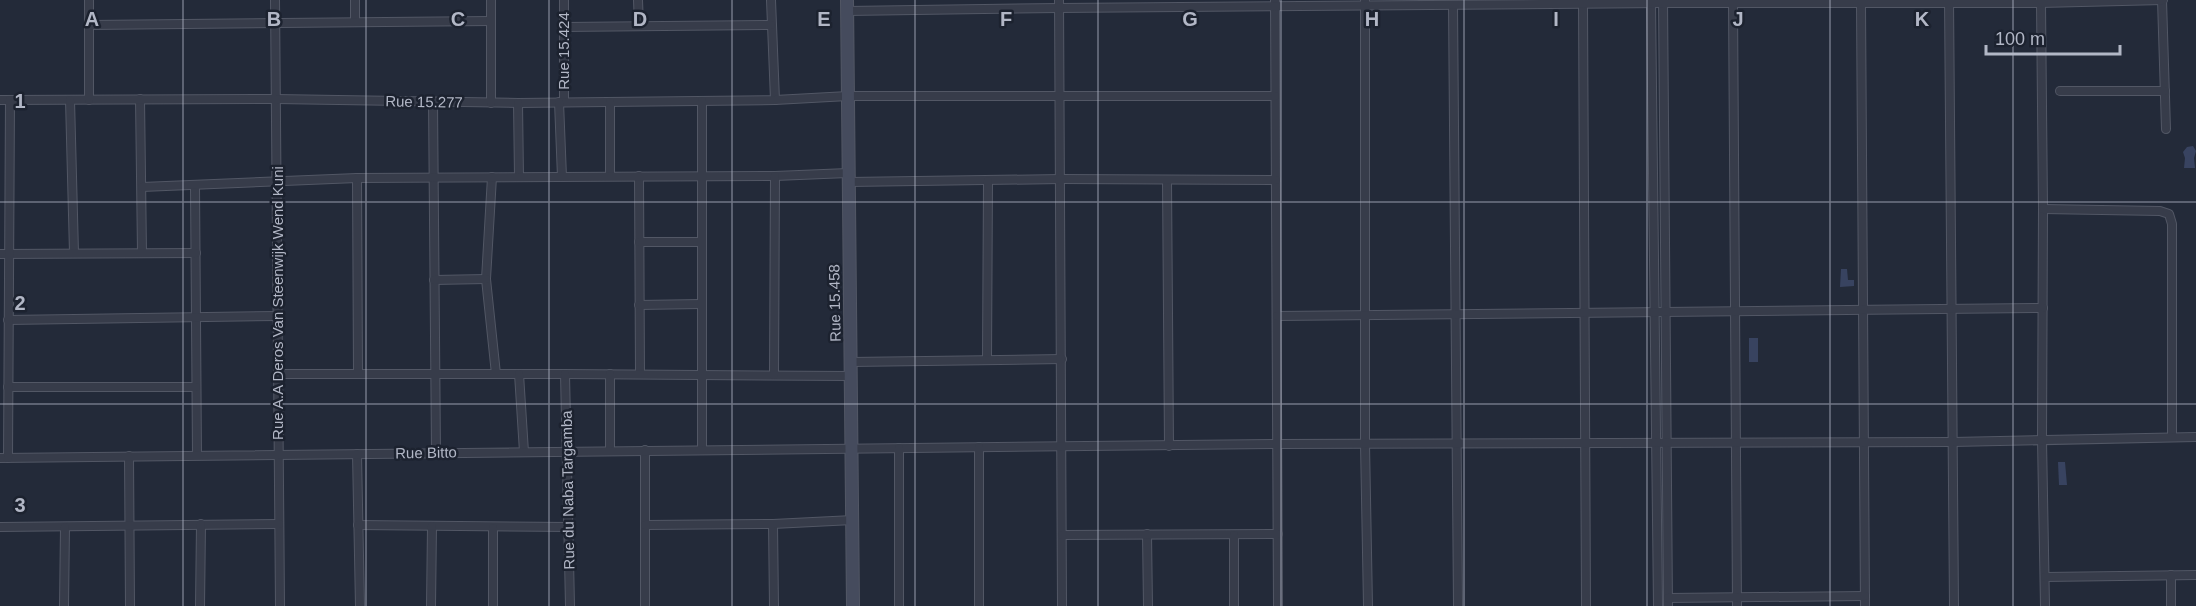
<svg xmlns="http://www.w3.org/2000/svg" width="2196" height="606" viewBox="0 0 2196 606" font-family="Helvetica,sans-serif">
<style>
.water{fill:#384360}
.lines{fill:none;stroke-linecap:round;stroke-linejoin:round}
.street-casing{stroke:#525765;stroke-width:10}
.secondary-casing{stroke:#525765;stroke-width:14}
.street{stroke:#373c4a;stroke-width:8}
.secondary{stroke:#454b5d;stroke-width:12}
.grid{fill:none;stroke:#b2b7c6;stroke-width:1.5;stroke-opacity:0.55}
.labels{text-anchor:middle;stroke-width:5;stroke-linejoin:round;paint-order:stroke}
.street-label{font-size:15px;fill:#b2b7c6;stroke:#1c222f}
.grid-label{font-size:20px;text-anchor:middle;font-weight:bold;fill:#b2b7c6;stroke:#1c222f;stroke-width:5;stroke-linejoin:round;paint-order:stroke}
</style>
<rect width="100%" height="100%" fill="#232a39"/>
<g class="water">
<path d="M2193,146l3,5 -2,7 1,10h-11l1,-10 -2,-6 4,-5z"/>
<path d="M1841,269h6l1,11h6v6l-14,1z"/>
<rect x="1749" y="338" width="9" height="24"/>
<path d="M2058,462h7l2,23h-8z"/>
</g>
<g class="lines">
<defs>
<g id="street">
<path d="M275,0l5,606"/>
<path d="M355,0v22"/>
<path d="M564,0v102"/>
<path d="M638,0l1,26"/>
<path d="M771,0l4,100"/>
<path d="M1059,0l3,606"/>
<path d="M1275,0l3,606"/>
<path d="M1365,0v444l3,162"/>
<path d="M1651,0l7,606"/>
<path d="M1663,0l5,606"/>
<path d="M1949,0l5,606"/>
<path d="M2162,0l4,129"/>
<path d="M1733,3l4,603"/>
<path d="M2041,3l2,206 -1,231 3,166"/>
<path d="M1583,4l3,602"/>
<path d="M1861,4l4,602"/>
<path d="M1453,5l5,601"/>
<path d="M847,11l212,-3 604,-5h378l122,-3"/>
<path d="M90,25l401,-4"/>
<path d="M564,27l207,-2"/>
<path d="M2060,91h105"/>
<path d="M140,99l2,154"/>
<path d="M0,100l276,-1 242,4 257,-3 73,-4h427"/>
<path d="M70,100l4,153"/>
<path d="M89,100v-100"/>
<path d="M433,102l3,351"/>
<path d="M559,102l3,75"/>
<path d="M610,102v74"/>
<path d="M491,103v-103"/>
<path d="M518,103l1,74"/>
<path d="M639,176l1,198"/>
<path d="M492,177l-6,102 10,95"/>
<path d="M357,178l1,196"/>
<path d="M1167,180l2,266"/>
<path d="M849,182l212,-3 215,1"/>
<path d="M195,186l2,269"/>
<path d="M142,187l215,-9 418,-2 73,-3"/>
<path d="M2043,209l117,2 9,3 3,10v213"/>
<path d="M639,242h62"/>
<path d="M0,254l196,-1"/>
<path d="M434,280l52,-1"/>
<path d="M639,305l62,-1"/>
<path d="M1277,316l766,-8"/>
<path d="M8,320l270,-4"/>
<path d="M987,359l1,-178"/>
<path d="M851,362l211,-3"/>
<path d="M278,374h287l285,2"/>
<path d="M519,374l5,78"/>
<path d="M565,374l5,232"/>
<path d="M774,375l1,-199"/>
<path d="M8,387h188"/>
<path d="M645,450v156"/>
<path d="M702,450v-349"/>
<path d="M610,451v-77"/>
<path d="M357,454l3,152"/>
<path d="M129,456l1,150"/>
<path d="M0,458l1278,-14 675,-2 243,-5"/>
<path d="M8,458l2,-358"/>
<path d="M773,524l1,82"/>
<path d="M358,525l211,2"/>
<path d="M645,525l128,-1 80,-4"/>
<path d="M0,527l279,-3"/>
<path d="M1147,534l1,72"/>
<path d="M1062,535l216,-1"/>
<path d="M2171,575v31"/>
<path d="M2045,577l151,-2"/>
<path d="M1668,598l197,-2"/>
<path d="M64,606l1,-79"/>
<path d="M200,606l1,-82"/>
<path d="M431,606l1,-80"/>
<path d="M493,606v-78"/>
<path d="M899,606v-158"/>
<path d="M979,606v-159"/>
<path d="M1234,606v-71"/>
</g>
<path id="secondary" d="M847,0l6,606"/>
</defs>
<use href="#street" class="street-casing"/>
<use href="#secondary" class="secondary-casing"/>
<use href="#street" class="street"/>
<use href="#secondary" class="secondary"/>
</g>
<path class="grid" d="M183,0v606M366,0v606M549,0v606M732,0v606M915,0v606M1098,0v606M1281,0v606M1464,0v606M1647,0v606M1830,0v606M2013,0v606M0,202h2196M0,404h2196"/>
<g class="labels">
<g class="street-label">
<text transform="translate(564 51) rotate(-90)" y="5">Rue 15.424</text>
<text transform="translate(424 102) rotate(1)" y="5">Rue 15.277</text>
<text transform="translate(278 303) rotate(-90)" y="5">Rue A.A Deros Van Steenwijk Wend Kuni</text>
<text transform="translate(835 303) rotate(-91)" y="5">Rue 15.458</text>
<text transform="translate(426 453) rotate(-1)" y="5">Rue Bitto</text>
<text transform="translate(568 490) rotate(-91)" y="5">Rue du Naba Targamba</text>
</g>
</g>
<g class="grid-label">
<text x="92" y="26">A</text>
<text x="274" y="26">B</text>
<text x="458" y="26">C</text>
<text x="640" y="26">D</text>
<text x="824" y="26">E</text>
<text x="1006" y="26">F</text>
<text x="1190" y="26">G</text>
<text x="1372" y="26">H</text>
<text x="1556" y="26">I</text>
<text x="1738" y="26">J</text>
<text x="1922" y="26">K</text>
<text x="20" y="108">1</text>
<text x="20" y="310">2</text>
<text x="20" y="512">3</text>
</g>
<path d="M1986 45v9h134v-9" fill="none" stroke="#b2b7c6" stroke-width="3"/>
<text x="1995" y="45" font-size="18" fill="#b2b7c6" stroke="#1c222f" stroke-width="4.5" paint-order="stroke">100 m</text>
</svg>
